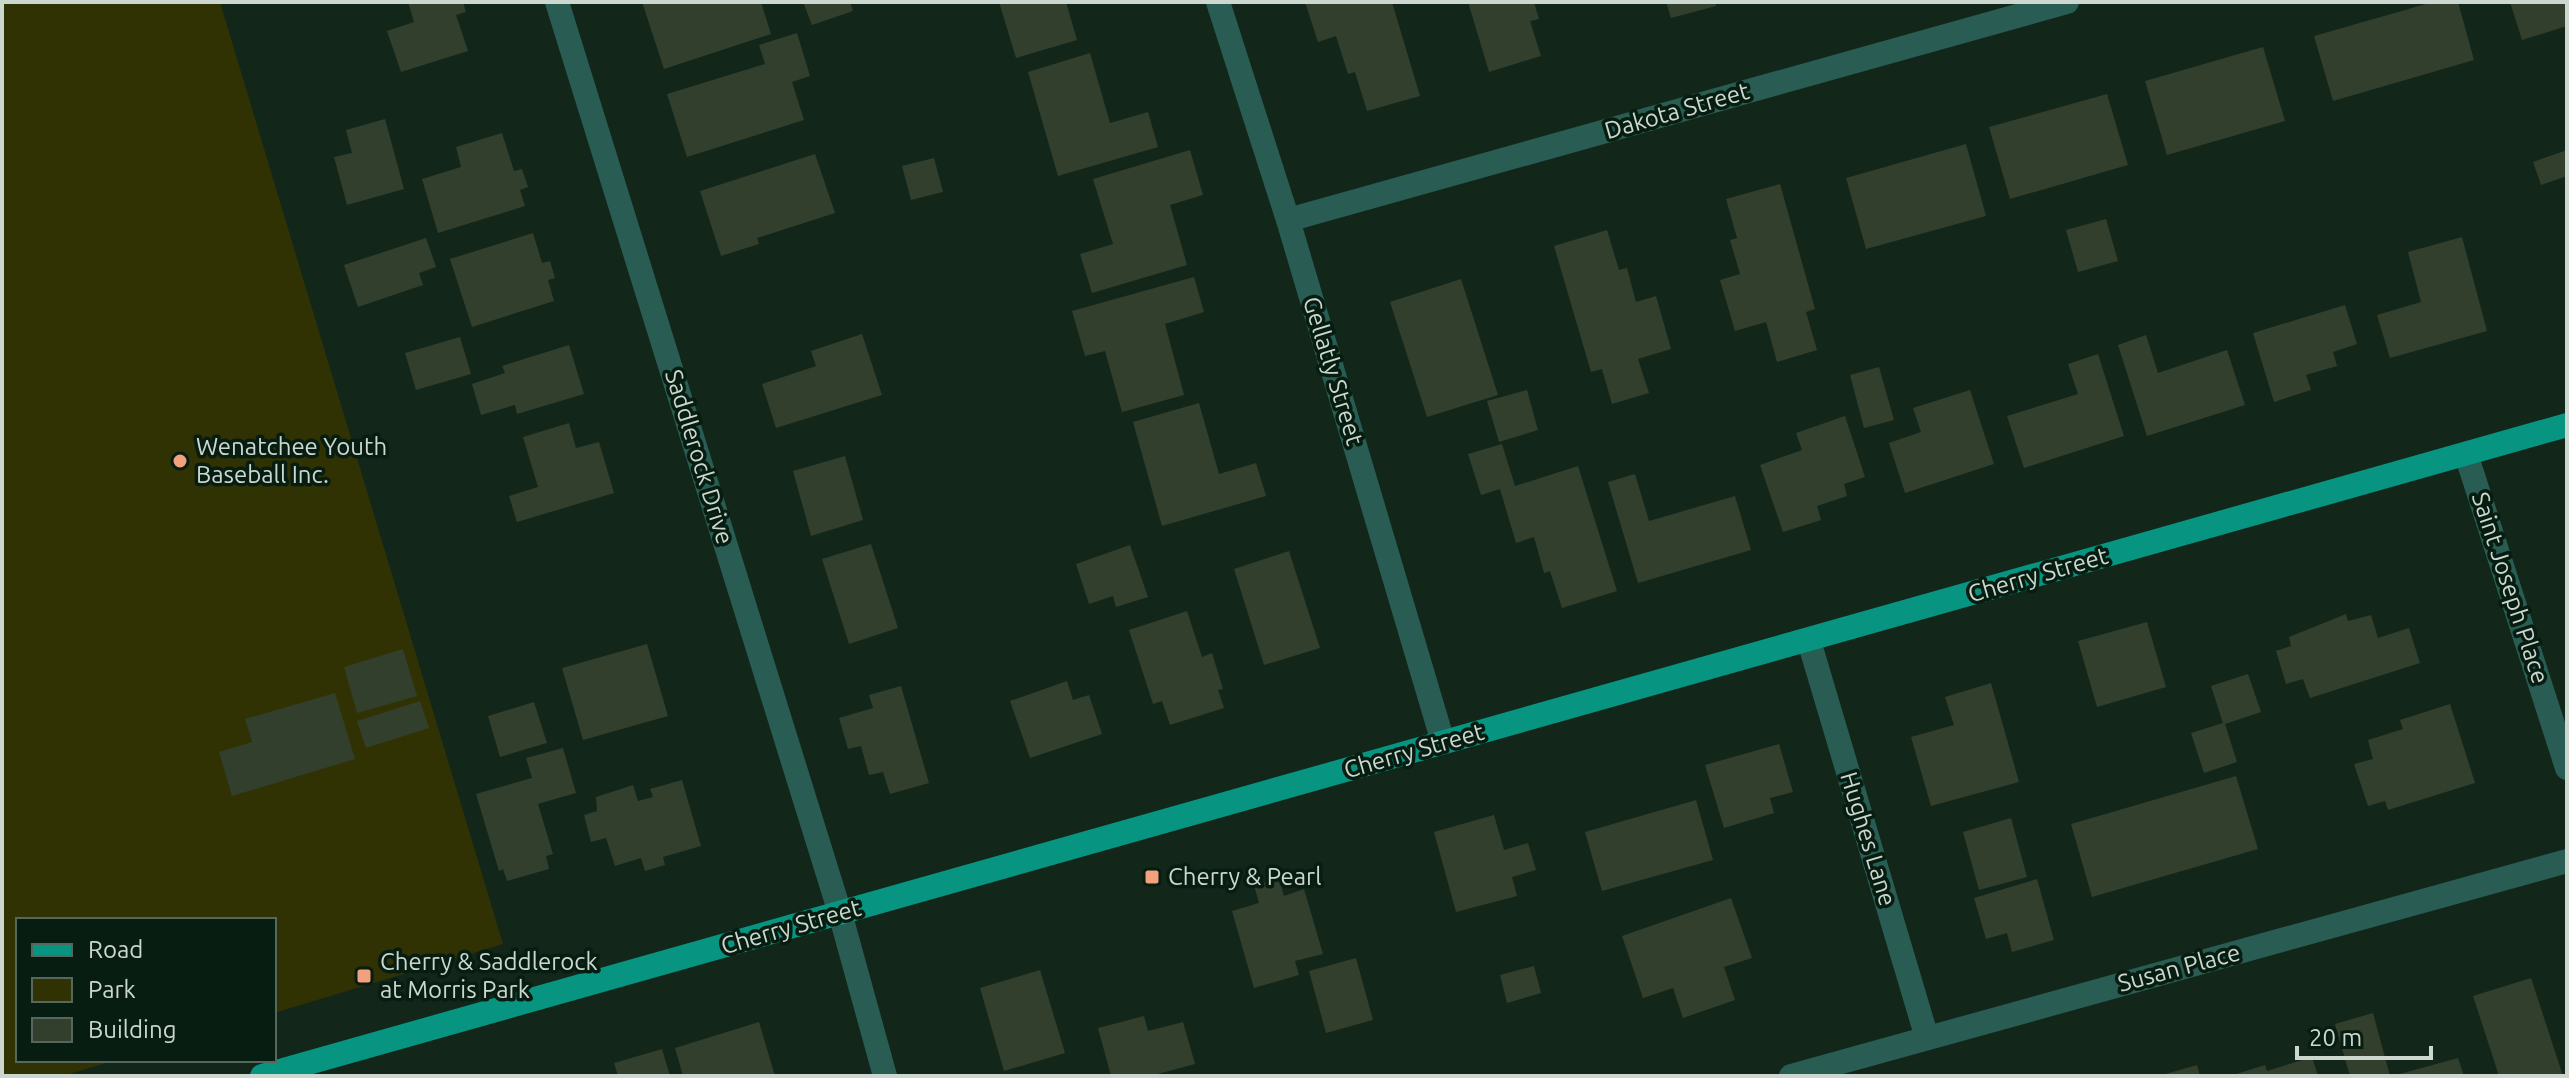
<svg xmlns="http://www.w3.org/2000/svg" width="2569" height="1078" viewBox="0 0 2569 1078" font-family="Ubuntu,sans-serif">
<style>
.green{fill:#303203}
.building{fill:#333f2d}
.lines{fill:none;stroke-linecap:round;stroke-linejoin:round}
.minor{stroke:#295c52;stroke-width:24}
.major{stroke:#079582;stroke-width:24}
.poi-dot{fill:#f1a17d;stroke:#081d11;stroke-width:3}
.labels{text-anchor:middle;stroke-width:7;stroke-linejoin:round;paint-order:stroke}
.street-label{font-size:24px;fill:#cbd7cf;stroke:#081d11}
.poi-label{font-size:24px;fill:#cbd7cf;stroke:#081d11;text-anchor:start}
</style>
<rect width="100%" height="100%" fill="#12261a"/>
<path class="green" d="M2,2h218l283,942 -229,69v-93h-256v140h98l-53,16h-61z"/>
<g class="building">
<path d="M408,2h55l3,10 -10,3 12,36 -67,21 -14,-41 27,-9z"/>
<path d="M642,2h119l10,32 -107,35z"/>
<path d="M803,2h47l3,9 -41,14z"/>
<path d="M999,2h67l11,38 -61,18z"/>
<path d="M1305,2h87l28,94 -53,15 -12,-39 -7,2 -12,-38 -18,6z"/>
<path d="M1468,2h66l5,17 -9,2 11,35 -52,16z"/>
<path d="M1666,2h49l1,4 -45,12z"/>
<path d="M2433,2h25l16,58 -141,41 -19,-65z"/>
<path d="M2510,2h57v24l-45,14z"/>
<path d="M797,33l13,43 -18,6 12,38 -117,37 -20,-63 98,-30 -6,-19z"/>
<path d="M2263,47l22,74 -118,34 -22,-74z"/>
<path d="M1090,53l20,70 38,-11 10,35 -100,29 -30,-104z"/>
<path d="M2107,94l21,71 -118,34 -21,-72z"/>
<path d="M385,119l19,70 -57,16 -13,-48 18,-4 -6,-23z"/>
<path d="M502,133l12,38 8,-2 6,18 -8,3 5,16 -87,27 -16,-54 39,-12 -5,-20z"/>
<path d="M1966,144l20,72 -120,33 -20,-71z"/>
<path d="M1190,150l13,45 -33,10 17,60 -95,28 -12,-39 33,-10 -20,-65z"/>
<path d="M2567,150v26l-26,9 -8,-23z"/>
<path d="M815,154l20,59 -78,25 2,6 -38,12 -21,-65z"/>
<path d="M934,158l9,34 -32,8 -9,-34z"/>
<path d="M1780,184l35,125 -9,3 11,38 -40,12 -11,-40 -31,9 -15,-51 20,-6 -10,-34 7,-2 -11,-39z"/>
<path d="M2106,219l12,42 -40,11 -12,-42z"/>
<path d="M1607,230l12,40 8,-2 9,34 20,-6 15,53 -33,10 11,34 -37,11 -10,-35 -11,3 -37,-126z"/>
<path d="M533,233l9,30 8,-2 5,17 -7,2 6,21 -82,26 -22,-68z"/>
<path d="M2462,237l25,94 -97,27 -13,-43 44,-13 -13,-50z"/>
<path d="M426,238l10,29 -17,6 4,12 -65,22 -14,-42z"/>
<path d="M1194,277l10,35 -39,12 19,71 -62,17 -17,-61 -20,5 -13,-45z"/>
<path d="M1461,279l37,116 -71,22 -37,-115z"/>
<path d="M2345,305l12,39 -24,8 4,14 -31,9 5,15 -37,12 -21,-69z"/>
<path d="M862,334l20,61 -106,33 -14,-44 54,-18 -5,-15z"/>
<path d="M2146,335l12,38 69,-23 18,55 -98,31 -29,-91z"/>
<path d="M460,337l11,37 -55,16 -11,-37z"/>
<path d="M569,345l15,49 -67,20 -2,-9 -34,10 -9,-31 33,-11 -3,-7z"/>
<path d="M2098,354l26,82 -100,32 -17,-52 71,-22 -10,-30z"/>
<path d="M1879,367l15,53 -30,8 -14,-53z"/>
<path d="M1527,390l11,40 -39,12 -12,-41z"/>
<path d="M1970,390l24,74 -89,29 -16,-50 32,-11 -8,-24z"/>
<path d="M1199,403l20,71 37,-11 10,33 -104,30 -29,-104z"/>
<path d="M1845,416l20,61 -21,7 3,12 -30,10 4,14 -38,12 -23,-67 42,-15 -6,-17z"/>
<path d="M569,423l7,25 23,-6 15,51 -97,29 -8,-26 29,-9 -15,-50z"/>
<path d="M1502,444l13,42 63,-20 39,125 -55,17 -12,-37 -6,2 -10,-36 -18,6 -16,-54 -19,6 -13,-41z"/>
<path d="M845,456l18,64 -52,16 -18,-65z"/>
<path d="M1635,474l14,47 86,-25 16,54 -113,33 -30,-101z"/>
<path d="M871,544l27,84 -49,16 -27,-85z"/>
<path d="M1130,545l18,52 -32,10 -3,-11 -24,8 -13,-40z"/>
<path d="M1289,551l31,97 -56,17 -30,-96z"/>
<path d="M1187,611l15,46 10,-4 11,36 -5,1 6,18 -54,17 -8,-24 -9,3 -24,-74z"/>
<path d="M2346,614l2,7 23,-6 7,23 31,-10 11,35 -110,35 -7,-19 -17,5 -10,-33 15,-5 -2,-9z"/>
<path d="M2147,622l19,65 -69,20 -19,-66z"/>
<path d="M647,644l21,72 -85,24 -21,-72z"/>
<path d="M403,649l14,47 -60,17 -13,-46z"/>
<path d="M2248,674l13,38 -36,12 12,38 -33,11 -13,-40 32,-10 -12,-37z"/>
<path d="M1067,681l6,19 16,-5 13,39 -72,24 -20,-57z"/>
<path d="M1991,683l28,99 -88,24 -20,-69 43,-12 -9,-28z"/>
<path d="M901,686l28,97 -39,11 -7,-22 -14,3 -8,-29 -13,3 -9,-31 34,-10 -4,-13z"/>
<path d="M335,693l20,66 -123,37 -13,-44 33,-10 -7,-23z"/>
<path d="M420,701l9,27 -63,20 -9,-27z"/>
<path d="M534,702l13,41 -47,14 -12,-41z"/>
<path d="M2450,704l25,79 -87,27 -3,-9 -17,5 -14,-42 19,-5 -5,-19 35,-11 -3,-9z"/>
<path d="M1779,744l14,48 -23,6 4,15 -50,15 -19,-63z"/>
<path d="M563,748l13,45 -38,11 15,50 -7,2 3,13 -42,12 -4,-12 -4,2 -23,-77 56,-16 -6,-20z"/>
<path d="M2236,776l22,73 -166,48 -21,-73z"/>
<path d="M682,780l19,66 -38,11 2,8 -20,6 -4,-13 -26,8 -9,-28 -15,4 -7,-27 13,-4 -1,-14 37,-12 5,16 15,-4 -3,-8z"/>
<path d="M1696,800l17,60 -111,31 -17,-59z"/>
<path d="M1494,815l10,35 24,-7 8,27 -24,7 5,19 -61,16 -22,-80z"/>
<path d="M2011,818l16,59 -48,13 -16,-58z"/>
<path d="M1279,879l5,17 20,-7 19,65 -28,7 4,14 -45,13 -22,-77 27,-8 -5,-18z"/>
<path d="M2037,879l17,61 -42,12 -5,-19 -21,6 -12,-41z"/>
<path d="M1731,898l21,60 -28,9 11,33 -52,18 -10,-30 -30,10 -21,-62z"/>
<path d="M1356,958l17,62 -47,13 -17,-62z"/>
<path d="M1534,966l7,27 -34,10 -7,-28z"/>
<path d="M1040,970l25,83 -61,18 -24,-83z"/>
<path d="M2531,978l32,98h-64l-26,-80z"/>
<path d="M2373,1013l17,63h-40l-15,-52z"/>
<path d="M1144,1016l4,15 35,-9 12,42 -45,12h-39l-13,-48z"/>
<path d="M759,1022l16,54h-92l-8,-28z"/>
<path d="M662,1049l8,27h-52l-4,-13z"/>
<path d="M2312,1057l6,19h-88l35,-11 2,6z"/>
<path d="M2458,1058l6,18h-68v-1z"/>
<path d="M2197,1065l3,11h-38v-1z"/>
</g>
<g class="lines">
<g class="minor">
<path d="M557,2l283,911 45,163"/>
<path d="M1218,2l70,218 155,522"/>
<path d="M1288,220l779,-218"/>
<path d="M2466,454l101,314"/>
<path d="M1809,641l118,397"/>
<path d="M1791,1076l776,-215"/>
</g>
<path class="major" d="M262,1076l2305,-651"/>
</g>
<g class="poi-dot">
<circle cx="180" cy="461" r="8"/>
<rect x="1144" y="869" width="16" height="16" rx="4"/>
<rect x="356" y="968" width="16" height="16" rx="4"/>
</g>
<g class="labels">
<g class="street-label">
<text transform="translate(1677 111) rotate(-16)" y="8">Dakota Street</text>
<text transform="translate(1333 371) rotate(73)" y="8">Gellatly Street</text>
<text transform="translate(699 457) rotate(73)" y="8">Saddlerock Drive</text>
<text transform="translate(2038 575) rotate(-16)" y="8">Cherry Street</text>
<text transform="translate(2510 588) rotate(72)" y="8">Saint Joseph Place</text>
<text transform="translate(1414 751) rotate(-16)" y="8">Cherry Street</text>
<text transform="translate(1868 839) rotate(73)" y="8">Hughes Lane</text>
<text transform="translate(791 927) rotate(-16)" y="8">Cherry Street</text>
<text transform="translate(2179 968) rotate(-15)" y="8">Susan Place</text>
</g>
<g class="poi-label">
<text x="196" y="455">Wenatchee Youth<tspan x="196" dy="28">Baseball Inc.</tspan></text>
<text x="1168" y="885">Cherry &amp; Pearl</text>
<text x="380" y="970">Cherry &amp; Saddlerock<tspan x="380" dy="28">at Morris Park</tspan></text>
</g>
</g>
<rect width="2569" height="1078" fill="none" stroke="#cbd7cf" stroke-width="8"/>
<rect x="16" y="918" width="260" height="144" fill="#081d11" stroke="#56675d" stroke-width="2"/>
<rect x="32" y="944" width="40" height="12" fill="#079582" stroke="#56675d" stroke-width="2"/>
<text x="88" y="958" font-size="24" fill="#cbd7cf">Road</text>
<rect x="32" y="978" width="40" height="24" fill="#303203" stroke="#56675d" stroke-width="2"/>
<text x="88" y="998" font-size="24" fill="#cbd7cf">Park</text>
<rect x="32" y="1018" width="40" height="24" fill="#333f2d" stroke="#56675d" stroke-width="2"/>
<text x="88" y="1038" font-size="24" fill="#cbd7cf">Building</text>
<path d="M2297 1046v12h134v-12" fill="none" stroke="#cbd7cf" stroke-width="4"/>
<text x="2309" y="1046" font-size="24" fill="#cbd7cf" stroke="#081d11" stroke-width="6" paint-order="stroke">20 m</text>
</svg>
